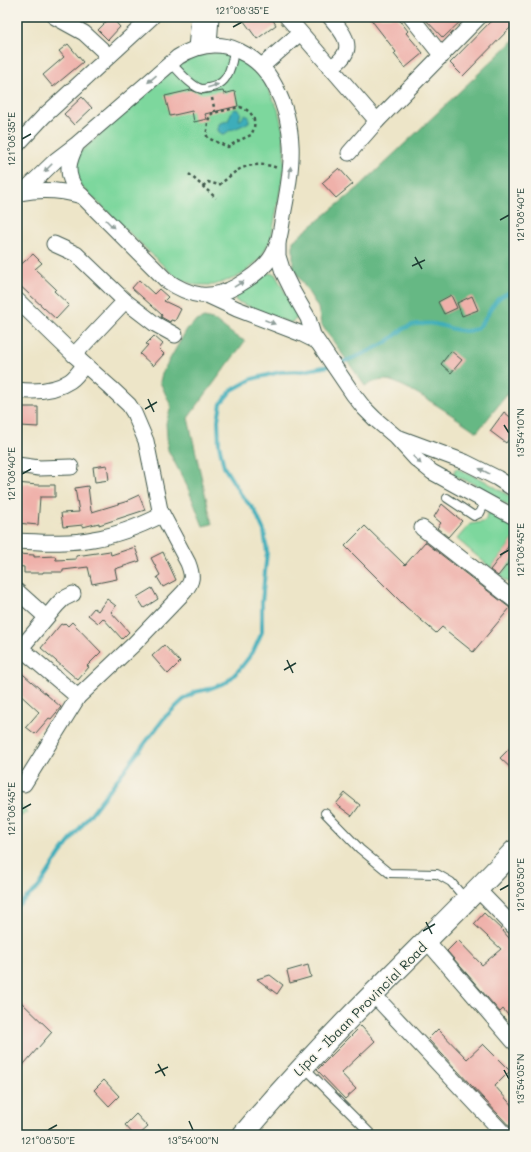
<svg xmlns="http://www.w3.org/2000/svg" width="531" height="1152" viewBox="0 0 531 1152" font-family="Mali,sans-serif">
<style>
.green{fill:#7dd79d;stroke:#4e8a68}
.forest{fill:#66b884;stroke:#427a5c}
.water{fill:#3eadba;stroke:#2e7577}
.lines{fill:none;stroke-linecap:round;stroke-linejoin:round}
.stream{stroke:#3eadba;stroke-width:4}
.building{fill:#efb1aa}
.lane-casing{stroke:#3e564a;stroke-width:10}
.street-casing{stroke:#3e564a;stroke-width:17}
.secondary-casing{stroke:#3e564a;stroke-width:23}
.path{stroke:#3e564a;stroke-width:2.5;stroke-dasharray:3 3;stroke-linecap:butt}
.lane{stroke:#fff;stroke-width:8}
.street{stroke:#fff;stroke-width:15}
.secondary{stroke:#fff;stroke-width:21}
.oneway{fill:#8f9e9a}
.ticks{fill:none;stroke:#1f3d34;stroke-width:1.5}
.labels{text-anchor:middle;stroke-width:3;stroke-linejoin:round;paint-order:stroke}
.street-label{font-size:13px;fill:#1f3d34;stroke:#f7f3e8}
.neatline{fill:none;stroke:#1f3d34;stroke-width:1.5}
.ticks-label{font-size:10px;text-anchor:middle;fill:#1f3d34}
</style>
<rect width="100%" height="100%" fill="#f7f3e8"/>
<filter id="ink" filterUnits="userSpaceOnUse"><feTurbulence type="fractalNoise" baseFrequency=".025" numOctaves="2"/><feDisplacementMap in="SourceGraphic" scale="8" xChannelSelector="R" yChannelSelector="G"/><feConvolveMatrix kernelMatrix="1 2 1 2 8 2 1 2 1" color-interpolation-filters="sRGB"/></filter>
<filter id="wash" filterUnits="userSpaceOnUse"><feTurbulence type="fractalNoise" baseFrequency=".012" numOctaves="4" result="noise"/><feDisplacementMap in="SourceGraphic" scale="16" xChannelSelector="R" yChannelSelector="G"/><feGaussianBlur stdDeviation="0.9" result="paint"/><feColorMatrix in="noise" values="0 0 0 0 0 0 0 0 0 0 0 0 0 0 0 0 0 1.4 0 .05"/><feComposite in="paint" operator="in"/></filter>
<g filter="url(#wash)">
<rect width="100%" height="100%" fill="#ede5c8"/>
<g class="green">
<path d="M219,52l22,6 22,20 15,31 5,22 2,34 -11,59 -3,15 -11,20 -16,14 -9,5 -21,7h-19l-16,-6 -8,-6 -89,-86 -7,-10 2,-22 96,-86c17,-11 27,-15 46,-17z"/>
<path d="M267,273l8,1 24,43 -9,6 -54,-22 -1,-2 2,-5z"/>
<path d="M456,468l29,13 29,18v10l-42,-26 -19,-8z"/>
<path d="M489,513l17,6 8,7v13l-23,29 -34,-29 13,-15 13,-2 3,-2 1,-6z"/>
<path d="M514,558v29l-14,-11z"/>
<path d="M17,802l10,10 -10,7z"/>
</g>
<g class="forest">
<path d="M514,40v346l-37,46c-16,-11 -75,-52 -92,-52 -7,0 -14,3 -20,6l-44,-62 -3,-16 -4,-7 -21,-33v-27l65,-53z"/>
<path d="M204,318l12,3 19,15 10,5 -57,77 24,106 -9,2 -16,-40 -19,-36 -2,-27 5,-17 -11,-24 2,-9 25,-44 8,-7z"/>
</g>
<path class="water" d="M235,109l4,1 2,2 -2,8h2l4,-6 4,3v5c-5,3 -10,5 -15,7 -1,1 -2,0 -3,1 -5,2 -4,4 -9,4l-4,-3v-5l2,-3 8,-2 4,-10z"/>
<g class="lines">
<g class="stream">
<path d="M336,364c17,-5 32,-12 47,-20 12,-6 20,-19 34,-20 6,0 13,-1 18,0 12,2 30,12 42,4 10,-7 12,-21 21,-29 4,-4 11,-6 16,-9"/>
<path d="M17,906l21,-18 22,-34 105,-137 18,-17 12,-8 14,-3 18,-7 12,-12 14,-18 9,-20v-30l5,-50 -3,-21 -9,-20 -13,-15 -18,-29 -5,-23 -1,-24 3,-17 11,-13 20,-11 28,-7 23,-1 26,-5"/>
</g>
</g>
<g id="blocks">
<g class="building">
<path d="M111,17l9,10 -12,13 -10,-10z"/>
<path d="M241,17h30l5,8 -19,14z"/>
<path d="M369,17h28l11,14 -2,2 17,20 -18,15 -11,-14 2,-2z"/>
<path d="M423,17h42l-22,21z"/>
<path d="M495,17h16l3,3v4l-51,52 -13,-13z"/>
<path d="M68,44l15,18 -30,25 -10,-12 21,-18 -5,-6z"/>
<path d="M191,90l11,4 21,-3 1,3 11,-3 3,15 -33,8 2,5 -13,3 -2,-11 -22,5 -5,-20z"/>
<path d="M82,97l10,11 -18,17 -10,-11z"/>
<path d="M339,168l14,16 -17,14 -14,-15z"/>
<path d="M33,254l9,9 -7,6 21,20 -2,2 15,14 -13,14 -39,-36v-15z"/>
<path d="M139,280l15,14 5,-5 9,8 -4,4 17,8 -6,12 -4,-1 -1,2 -9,-5 1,-2 -30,-27z"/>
<path d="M451,295l6,13 -13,6 -6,-12z"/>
<path d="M472,296l6,14 -16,6 -5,-13z"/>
<path d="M154,336l9,8 -4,5 5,5 -11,12 -13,-12 8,-9 -2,-1z"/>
<path d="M451,351l11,9 -11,13 -10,-9z"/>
<path d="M21,407h17v20l-18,-1z"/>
<path d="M504,412l10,8v12l-8,11 -16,-12z"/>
<path d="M107,465l2,15 -14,2 -2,-15z"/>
<path d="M17,483l20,2h18v12h-15l-2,28 -21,-2z"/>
<path d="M88,486l3,25 1,1 36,-11v-1l11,-5 6,15 -46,15v-2l-16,4v-2l-20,2 -2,-14 18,-1 -4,-24z"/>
<path d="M442,504l20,17 -14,16 -11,-9 4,-5 -7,-6z"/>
<path d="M365,526l40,39 20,-23 85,66 -37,44 -31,-25 -6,6 -30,-26 -61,-61z"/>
<path d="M514,539v17l-16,20 -8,-6z"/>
<path d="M135,547l5,14 -25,8 2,10 -25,5 -4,-17 -25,3v2h-20v1h-19v-6l-7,-1v-12l17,1v2l21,-1 1,4 20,-1v-3l34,-5 1,4z"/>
<path d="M163,552l13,28 -13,7 -6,-10 3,-2 -9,-17z"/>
<path d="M152,588l6,11 -14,9 -7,-11z"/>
<path d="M107,599l9,7 -5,6 18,20 -7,7 -19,-21 -5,5 -10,-8 6,-7 4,3z"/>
<path d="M72,622l29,30 -14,14 2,1 -11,13 -37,-32 20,-24 2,1 2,-2 3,3z"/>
<path d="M164,645l16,17 -12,12 -16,-18z"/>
<path d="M17,669l44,38 -10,12 -2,-1 -14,16 -9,-7 13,-15 -22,-20z"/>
<path d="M514,744v27l-14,-13z"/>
<path d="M345,793l15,12 -8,11 -16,-12z"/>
<path d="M484,913l19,18 11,13v78l-11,-13 -3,3 -53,-61 11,-11 24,25 19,-16 -27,-25z"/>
<path d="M308,965l3,12 -21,6 -3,-12z"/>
<path d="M270,975l13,10 -6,9 -20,-15z"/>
<path d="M17,998l35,34 -35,40z"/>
<path d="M361,1026l14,15 -34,32 15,16 -11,10 -28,-29z"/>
<path d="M438,1029l29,30 16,-15 27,27 -15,15 19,22v27l-2,-6 -84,-90z"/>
<path d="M104,1080l15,16 -10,10 -15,-16z"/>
<path d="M136,1114l12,13 -9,8h-5l-9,-10z"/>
</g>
</g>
</g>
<g filter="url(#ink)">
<use href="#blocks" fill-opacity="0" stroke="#3e564a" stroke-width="1"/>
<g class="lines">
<defs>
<g id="lane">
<path d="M171,63c7,7 22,26 32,26 5,-1 12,-2 16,-5 11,-6 14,-25 15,-36"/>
<path d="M447,498l27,18 6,-3 6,-12"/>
<path d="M325,813l35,36 29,24 48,1 14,8 16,19"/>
<path d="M304,1067l68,68"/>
</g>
<g id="street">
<path d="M55,17l29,16 25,23"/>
<path d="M287,17l90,104 102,-104"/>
<path d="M330,17c9,11 25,27 12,41 -3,4 -8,7 -12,10"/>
<path d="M411,17l31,39"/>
<path d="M209,45l2,-28"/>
<path d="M196,48l3,-31"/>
<path d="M262,66l38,-33"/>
<path d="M17,145l27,-29 108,-99"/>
<path d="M349,153l28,-32"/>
<path d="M20,193l7,-5 29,-28 21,-16 101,-87c19,-12 41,-16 61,-6 17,8 27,18 36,35 22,42 18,79 9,124 -3,17 -4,35 -14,49 -8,11 -21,20 -33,27 -27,15 -46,11 -71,-6l-90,-90c-11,-18 -8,-28 1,-46"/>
<path d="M20,193c20,-4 42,-3 62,3"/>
<path d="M278,243v13l5,16 10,20 15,26 5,17 40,59 11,14 11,11 20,17 21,23 16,13 82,45"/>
<path d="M54,244l22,10 49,47 -51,54"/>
<path d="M209,296l28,13 65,25 14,7"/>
<path d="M17,300l57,55 37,33 18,17 5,8 12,28 14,69 28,53c5,13 5,18 -4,29l-50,52 -56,53 -54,87"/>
<path d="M125,301l30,23 20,11"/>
<path d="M17,390c17,2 38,1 53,-9 6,-4 10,-10 14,-16"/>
<path d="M400,438l65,24 32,16 17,11"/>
<path d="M17,465l22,3 32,-1"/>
<path d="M422,528l92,72"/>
<path d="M17,541c25,1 51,3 76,-2 25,-4 47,-13 69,-24"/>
<path d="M17,591l29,26"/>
<path d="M17,645l61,52"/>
<path d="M21,648l36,-43 6,-6 10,-5"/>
<path d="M478,890l36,37"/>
<path d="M427,941l87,101"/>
<path d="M373,994l132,141"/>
</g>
<path id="secondary" d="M243,1135c41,-49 85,-96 130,-141 47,-48 95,-94 141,-143"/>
</defs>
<use href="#lane" class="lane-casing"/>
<use href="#street" class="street-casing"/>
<use href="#secondary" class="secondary-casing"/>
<g class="path">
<path d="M212,98l3,14"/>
<path d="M240,107c14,4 18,16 11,28l-15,7 -8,5 -20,-9 -2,-4c3,-8 0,-16 7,-21z"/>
<path d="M189,174l27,24"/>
<path d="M203,186l5,-4 11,3c7,-5 13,-12 21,-16 10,-5 26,-6 37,-1"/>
</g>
<use href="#lane" class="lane"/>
<use href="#street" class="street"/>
<use href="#secondary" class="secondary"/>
</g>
<defs><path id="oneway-solid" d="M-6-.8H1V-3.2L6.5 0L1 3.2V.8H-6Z"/></defs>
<g class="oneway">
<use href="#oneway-solid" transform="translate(152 79) rotate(139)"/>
<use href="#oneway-solid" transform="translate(213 86) rotate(-18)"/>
<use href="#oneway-solid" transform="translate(48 168) rotate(135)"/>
<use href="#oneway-solid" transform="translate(290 172) rotate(-84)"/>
<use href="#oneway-solid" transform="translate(110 224) rotate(45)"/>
<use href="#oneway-solid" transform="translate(239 284) rotate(-31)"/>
<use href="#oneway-solid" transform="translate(270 322) rotate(22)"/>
<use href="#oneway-solid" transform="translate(417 460) rotate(44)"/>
<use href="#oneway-solid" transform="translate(484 471) rotate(-152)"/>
</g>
</g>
<path class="ticks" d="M233,27l9,-5M22,139l9,-5M500,220l9,-5M415,257l7,12M412,266l13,-6M148,399l6,13M145,409l12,-7M504,425l5,8M22,474l9,-5M500,555l9,-5M287,660l6,13M284,670l12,-7M22,809l9,-5M500,890l9,-5M426,922l6,12M423,931l12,-7M158,1064l7,12M504,1070l5,9M155,1073l13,-6M189,1121l4,9M48,1130l9,-5"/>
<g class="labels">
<g class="street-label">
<text transform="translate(360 1009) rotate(-45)" y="5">Lipa - Ibaan Provincial Road</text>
</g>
</g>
<rect width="531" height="1152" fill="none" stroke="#f7f3e8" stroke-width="44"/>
<rect x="22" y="22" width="487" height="1108" class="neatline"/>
<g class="ticks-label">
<text x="242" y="14">121°08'35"E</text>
<text transform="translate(11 139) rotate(-90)" y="4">121°08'35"E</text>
<text transform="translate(520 215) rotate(-90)" y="4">121°08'40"E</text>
<text transform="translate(520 433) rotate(-90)" y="4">13°54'10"N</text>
<text transform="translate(11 474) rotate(-90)" y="4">121°08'40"E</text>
<text transform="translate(520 550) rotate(-90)" y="4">121°08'45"E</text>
<text transform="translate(11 809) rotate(-90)" y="4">121°08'45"E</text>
<text transform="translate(520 885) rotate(-90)" y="4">121°08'50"E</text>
<text transform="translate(520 1079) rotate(-90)" y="4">13°54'05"N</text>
<text x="48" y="1144">121°08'50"E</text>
<text x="193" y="1144">13°54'00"N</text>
</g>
</svg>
